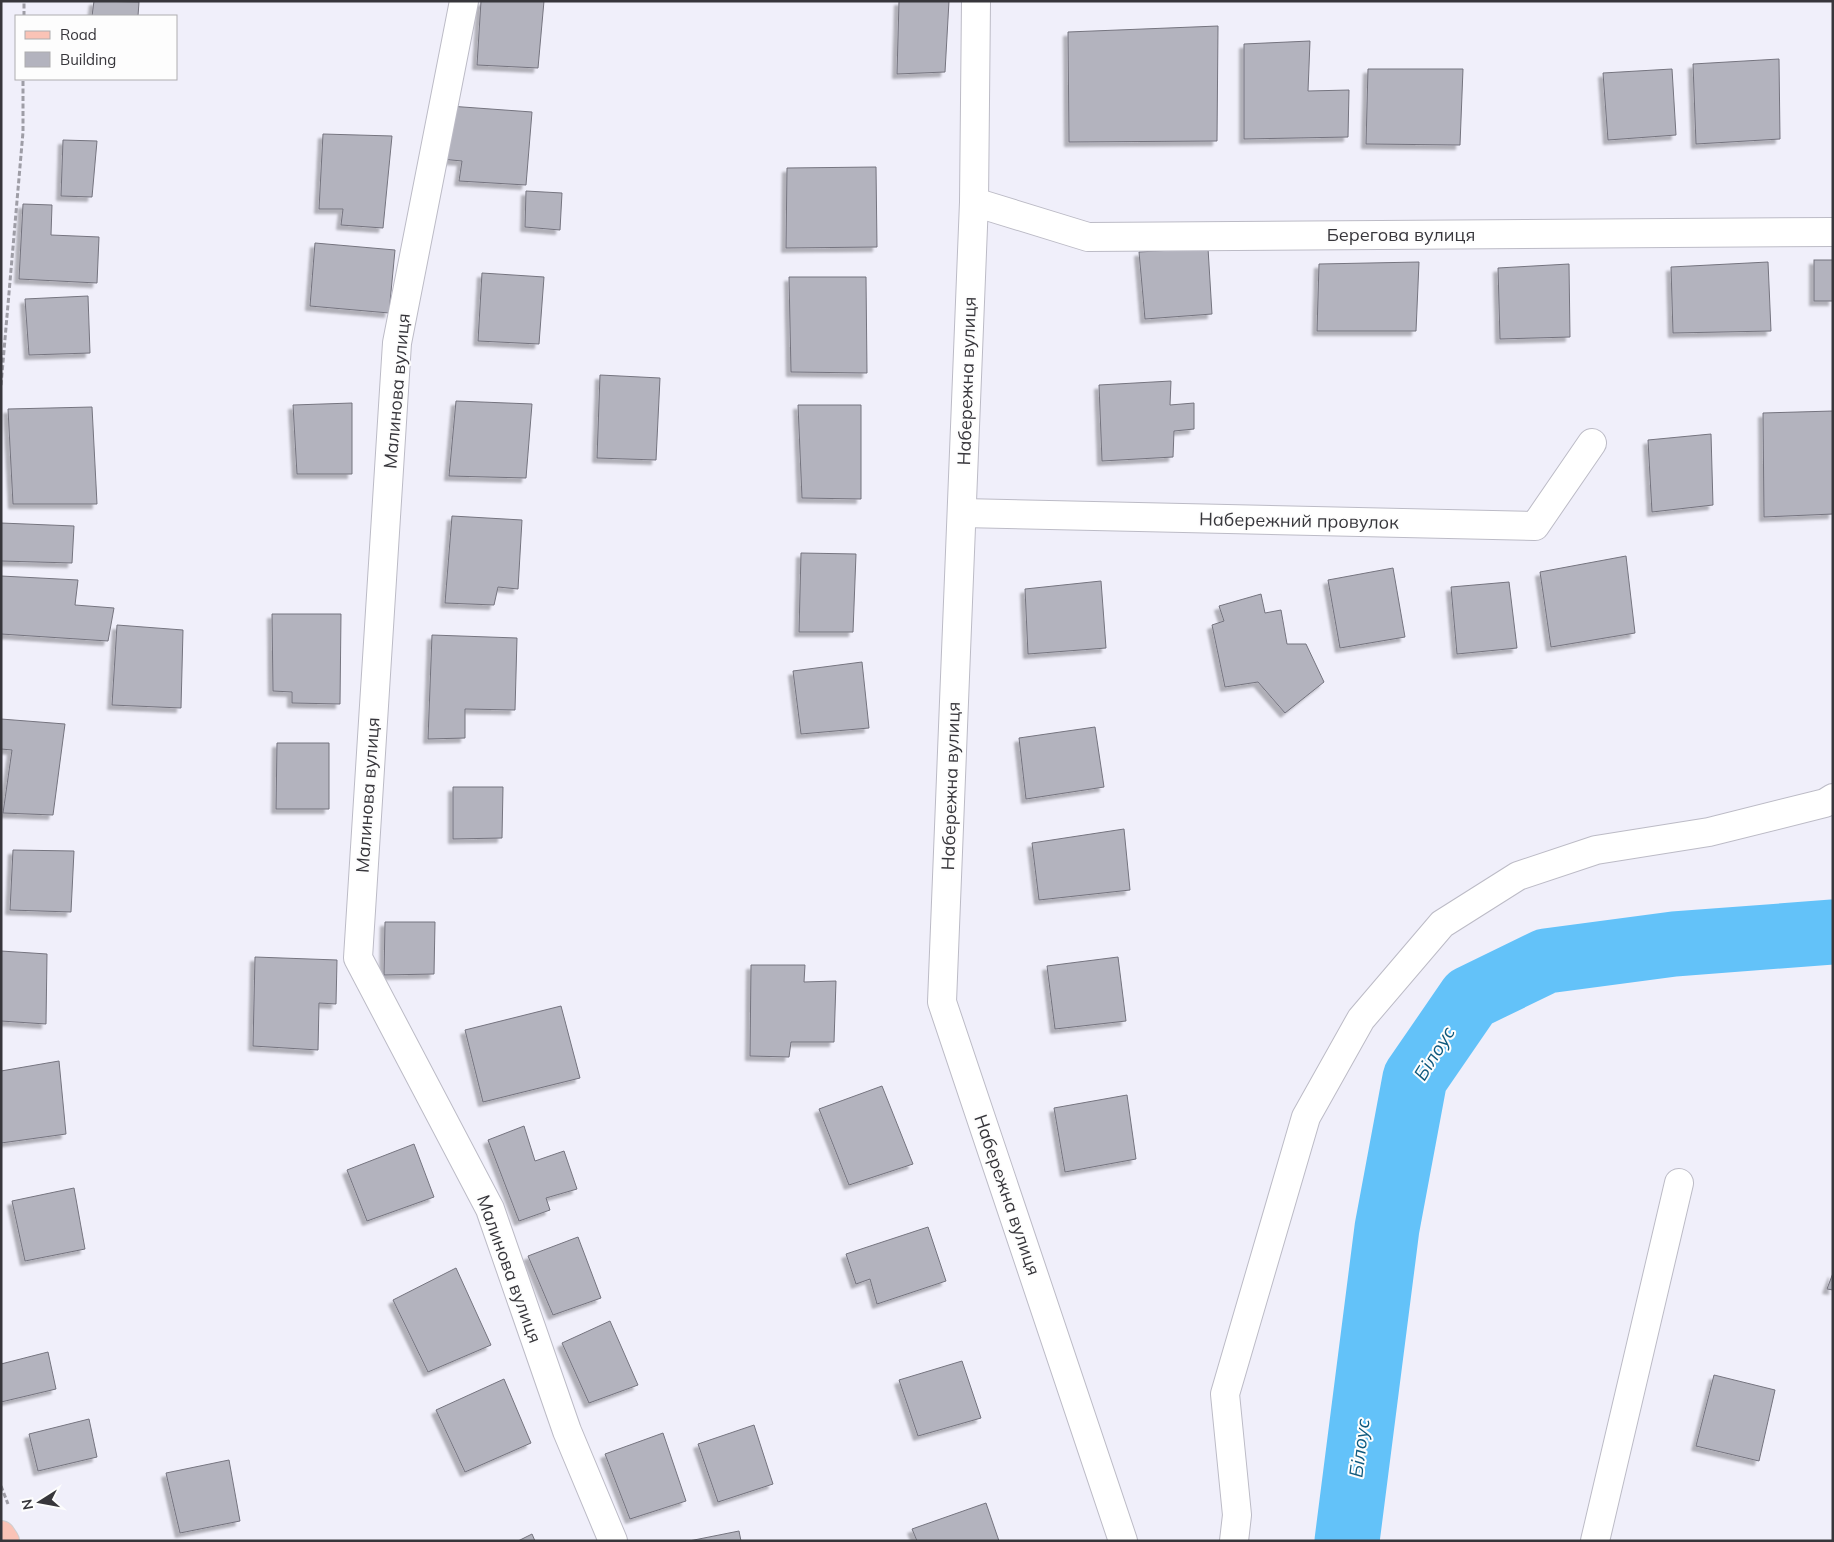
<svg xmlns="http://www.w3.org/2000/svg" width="1834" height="1542" viewBox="0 0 1834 1542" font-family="Mulish,sans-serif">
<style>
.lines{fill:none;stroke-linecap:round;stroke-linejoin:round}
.river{stroke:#63c2f9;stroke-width:65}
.building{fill:#b3b3be;stroke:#75747f;filter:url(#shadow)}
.minor-casing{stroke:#bcbbc6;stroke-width:30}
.major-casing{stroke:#cfcfd0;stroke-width:30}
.path{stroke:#9e9da6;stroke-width:3;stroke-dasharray:5 2.5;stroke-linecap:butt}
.minor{stroke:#fff;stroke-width:28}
.major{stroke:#fac3b6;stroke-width:28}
.labels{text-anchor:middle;stroke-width:4;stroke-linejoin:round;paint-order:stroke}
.street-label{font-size:18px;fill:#37363b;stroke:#fdfdfd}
.water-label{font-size:19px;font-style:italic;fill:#0e597d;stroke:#fdfdfd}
</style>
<defs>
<filter id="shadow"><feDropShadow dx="-4.5" dy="4.5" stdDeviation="1" flood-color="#0004"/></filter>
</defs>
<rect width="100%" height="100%" fill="#f0effa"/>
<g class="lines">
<path class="river" d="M1347,1541l40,-313 28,-150 55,-80 76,-37 128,-17 159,-12"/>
</g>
<g class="building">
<path d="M94,1l45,1 -1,14h-46z"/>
<path d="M481,1h63l-6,67 -61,-3z"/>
<path d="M899,1h50l-4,71 -48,2z"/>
<path d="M1218,26l-1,115 -148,1 -1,-110z"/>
<path d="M1310,41l-2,50 41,-1 -1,47 -104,2v-95z"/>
<path d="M1779,59l1,80 -84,5 -3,-80z"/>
<path d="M1368,69h95l-3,76 -94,-1z"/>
<path d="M1672,69l4,66 -68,5 -5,-67z"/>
<path d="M449,106l83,6 -6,73 -67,-4 3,-20 -21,-2z"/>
<path d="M323,134l69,2 -9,92 -42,-3 2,-16h-24z"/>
<path d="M63,140l34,1 -5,56 -31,-1z"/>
<path d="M876,167l1,80 -91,1 1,-80z"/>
<path d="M526,191l36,2 -2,37 -35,-3z"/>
<path d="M23,204l29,1 -1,30 48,2 -2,46 -78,-4z"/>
<path d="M315,243l80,7 -6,63 -79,-7z"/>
<path d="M1208,248l4,66 -67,5 -6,-67z"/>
<rect x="1814" y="260" width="19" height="41"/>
<path d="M1419,262l-3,69h-99l2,-67z"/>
<path d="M1768,262l3,69 -98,2 -2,-66z"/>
<path d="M1569,264l1,73 -70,2 -2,-71z"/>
<path d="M482,273l62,4 -5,67 -61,-3z"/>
<path d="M789,277h77l1,96 -76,-1z"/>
<path d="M88,296l2,57 -61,2 -4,-56z"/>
<path d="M600,375l60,3 -4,82 -59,-2z"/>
<path d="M1171,381l-1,24 24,-2v26l-20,2 -1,26 -71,4 -3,-76z"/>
<path d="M456,401l76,3 -6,74 -77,-2z"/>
<path d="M352,403v71h-55l-4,-69z"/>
<path d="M798,405h63v94l-59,-1z"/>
<path d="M92,407l5,97h-84l-5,-95z"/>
<path d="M1833,411v103l-69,3 -1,-104z"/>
<path d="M1711,434l2,71 -61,7 -4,-72z"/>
<path d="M452,516l70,4 -4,69 -20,-2 -4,18 -49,-2z"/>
<path d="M1,523l73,3 -2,37 -71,-2z"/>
<path d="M801,553l55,1 -3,78h-54z"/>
<path d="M1626,556l9,77 -84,14 -11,-75z"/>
<path d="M1393,568l12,69 -65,11 -12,-68z"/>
<path d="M1,576l77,4 -3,25 39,3 -6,33 -107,-7z"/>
<path d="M1101,581l5,67 -78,6 -3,-65z"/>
<path d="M1509,582l8,66 -60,6 -6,-67z"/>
<path d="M1261,594l4,19 16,-3 6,34h19l18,38 -39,31 -27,-31 -33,5 -13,-62 12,-4 -5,-15z"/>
<path d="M272,614h69l-1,90 -48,-1v-11l-19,-1z"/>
<path d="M117,625l66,5 -2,78 -69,-3z"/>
<path d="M432,635l85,3 -2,72 -50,-1v29l-37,1z"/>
<path d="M862,662l7,66 -68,6 -8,-63z"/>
<path d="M1,719l64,5 -12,91 -50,-2 9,-63 -11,-1z"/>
<path d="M1095,727l9,60 -78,12 -7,-61z"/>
<path d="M277,743h52v66h-53z"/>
<path d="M453,787h50l-1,51 -49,1z"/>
<path d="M1124,829l6,61 -91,10 -7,-57z"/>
<path d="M13,850l61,1 -3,61 -61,-2z"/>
<path d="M385,922h50l-1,52 -50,1z"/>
<path d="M1,951l46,3 -1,70 -45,-3z"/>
<path d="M255,957l82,3 -1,44 -17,-1 -1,47 -65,-4z"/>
<path d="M1118,957l8,64 -71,8 -8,-63z"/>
<path d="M751,965h54l-1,17 32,-1 -2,61h-43l-2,15 -39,-1z"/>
<path d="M561,1006l19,72 -97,24 -18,-72z"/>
<path d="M59,1061l7,73 -65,9v-72z"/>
<path d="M882,1086l31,78 -64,21 -30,-76z"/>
<path d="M1127,1095l9,64 -71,13 -11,-64z"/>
<path d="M524,1126l11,35 29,-10 13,38 -31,9 4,12 -31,11 -31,-81z"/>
<path d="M414,1144l20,53 -67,24 -20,-51z"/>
<path d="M74,1188l11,61 -60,12 -13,-60z"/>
<path d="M928,1227l18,54 -69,23 -7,-25 -14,5 -10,-30z"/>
<path d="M578,1237l23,61 -48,17 -25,-59z"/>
<path d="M456,1268l35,77 -63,27 -35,-72z"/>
<path d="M1833,1273v17l-6,-1z"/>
<path d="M610,1321l28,64 -49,18 -27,-60z"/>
<path d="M48,1352l8,37 -55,13v-38z"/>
<path d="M962,1361l19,57 -63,18 -19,-56z"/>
<path d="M1714,1375l61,15 -16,71 -63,-15z"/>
<path d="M504,1379l27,64 -66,29 -29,-62z"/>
<path d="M89,1419l8,38 -59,14 -9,-37z"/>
<path d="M754,1425l19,59 -55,18 -20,-58z"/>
<path d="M663,1433l23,68 -56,18 -25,-65z"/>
<path d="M229,1460l11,61 -60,12 -14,-60z"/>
<path d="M986,1503l13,38h-82l-5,-12z"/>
<path d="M739,1531l2,10h-52z"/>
<path d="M532,1534l3,7h-17z"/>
</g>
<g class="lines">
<defs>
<g id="minor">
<path d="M464,1l-67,342 -39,615 132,251 77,222 46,110"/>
<path d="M976,1l-2,201 -32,800 181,539"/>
<path d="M974,202l114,35 745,-5"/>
<path d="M962,513l573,13 57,-83"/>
<path d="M1234,1541l3,-26 -12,-121 81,-277 55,-98 81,-95 76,-48 78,-26 113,-18 116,-29 8,-5"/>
<path d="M1595,1541l84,-358"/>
</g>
<path id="major" d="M1,1535l4,6"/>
</defs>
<use href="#minor" class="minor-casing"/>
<use href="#major" class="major-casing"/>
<g class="path">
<path d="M24,16v-15"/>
<path d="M1,385l22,-253v-53"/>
<path d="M1,1486l7,18"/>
</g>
<use href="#minor" class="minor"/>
<use href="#major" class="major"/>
</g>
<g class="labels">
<g class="street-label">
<text x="1401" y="241">Берегова вулиця</text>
<text transform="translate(967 381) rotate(-88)" y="6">Набережна вулиця</text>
<text transform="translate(397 391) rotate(-85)" y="6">Малинова вулиця</text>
<text transform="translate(1299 521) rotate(1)" y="6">Набережний провулок</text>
<text transform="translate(951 786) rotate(-88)" y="6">Набережна вулиця</text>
<text transform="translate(368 795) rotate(-86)" y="6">Малинова вулиця</text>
<text transform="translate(1007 1195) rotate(71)" y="6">Набережна вулиця</text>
<text transform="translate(509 1269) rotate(70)" y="6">Малинова вулиця</text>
</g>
<g class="water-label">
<text transform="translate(1434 1053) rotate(-58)" y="7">Білоус</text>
<text transform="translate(1359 1448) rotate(-83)" y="7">Білоус</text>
</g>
</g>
<rect width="1834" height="1542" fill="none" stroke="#37363b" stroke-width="5"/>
<rect x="15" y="15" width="162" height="65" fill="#fdfdfd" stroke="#aeadaf"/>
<rect x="25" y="31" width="25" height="8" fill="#fac3b6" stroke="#aeadaf"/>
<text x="60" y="40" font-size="15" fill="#37363b">Road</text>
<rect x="25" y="52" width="25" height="15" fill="#b3b3be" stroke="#aeadaf"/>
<text x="60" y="65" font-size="15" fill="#37363b">Building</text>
<g transform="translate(40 1502) rotate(259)" stroke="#fdfdfd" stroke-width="4" paint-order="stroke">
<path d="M0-4L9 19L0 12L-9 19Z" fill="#37363b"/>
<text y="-8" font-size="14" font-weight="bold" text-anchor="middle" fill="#37363b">N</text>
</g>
</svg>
